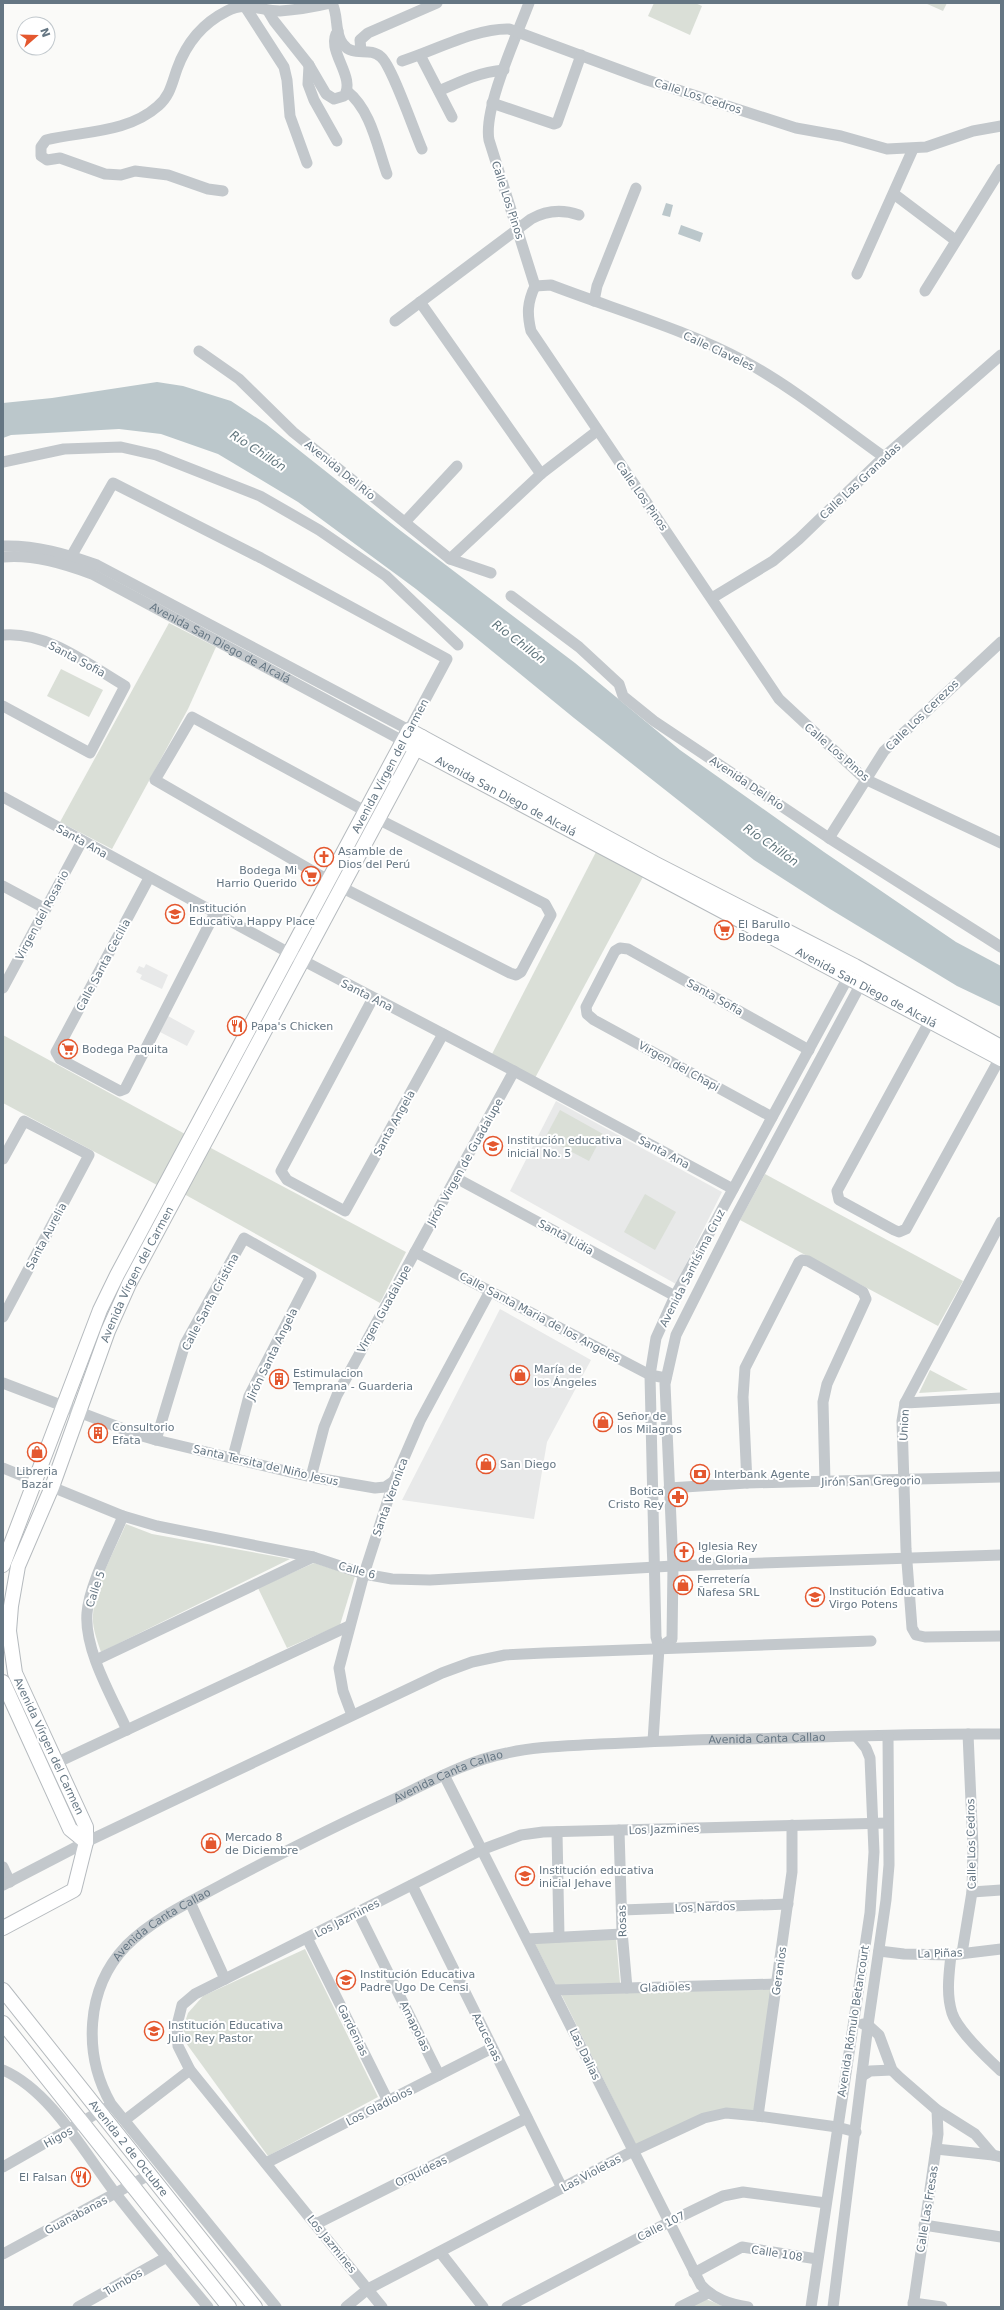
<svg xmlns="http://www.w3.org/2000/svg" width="1004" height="2310" viewBox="0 0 1004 2310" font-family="'DejaVu Sans',sans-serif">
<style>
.built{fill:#e8e9e9}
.green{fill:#dadfd7}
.water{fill:#bbc7cb}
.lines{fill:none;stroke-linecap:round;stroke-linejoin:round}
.major-casing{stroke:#b5babe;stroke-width:16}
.minor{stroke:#c3c8cc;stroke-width:11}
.major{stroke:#fff;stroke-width:14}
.labels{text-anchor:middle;stroke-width:4;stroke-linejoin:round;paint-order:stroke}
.street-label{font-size:11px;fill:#657683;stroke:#fff}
.poi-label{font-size:11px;fill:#657683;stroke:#fff;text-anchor:start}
.water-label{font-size:12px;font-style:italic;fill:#60757c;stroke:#fff}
</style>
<rect width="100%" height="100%" fill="#fafaf8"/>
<g class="built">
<path d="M146,964l22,11 -6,14 -22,-10 2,-4 -6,-3 3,-6 5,2z"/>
<path d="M168,1016l27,15 -8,15 -27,-14z"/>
<path d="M556,1101l166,91 -46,92 -166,-93z"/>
<path d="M500,1309l91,51 -44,82 -13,77 -132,-19z"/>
</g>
<g class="green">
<path d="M654,3h41l7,3 -12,29 -42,-19z"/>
<path d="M925,3h22l-4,8z"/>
<path d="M169,623l47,24 -28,62 -76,140 -52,-27z"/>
<path d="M61,669l42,21 -14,27 -42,-21z"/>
<path d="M597,850l47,25 -109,203 -43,-24z"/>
<path d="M3,1035l182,99 -28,51 -154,-82z"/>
<path d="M560,1110l43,24 -14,27 -44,-23z"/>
<path d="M209,1147l197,105 -26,51 -196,-109z"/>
<path d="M765,1174l198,107 -25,45 -198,-106z"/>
<path d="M645,1194l31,18 -21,38 -31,-18z"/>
<path d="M930,1370l38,20 -49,3z"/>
<path d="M126,1524l26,10 138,25 -189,93c-4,-12 -9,-25 -8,-37 2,-31 21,-63 33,-91z"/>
<path d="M314,1563l41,13 -15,49 -53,23 -29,-60z"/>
<path d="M616,1938l4,45 -64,2 -22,-43z"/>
<path d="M305,1949l73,148 -110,59 -82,-113 -3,-15 5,-15 15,-17z"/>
<path d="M772,1989l-18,122 -31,-2 -86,38 -76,-153z"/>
<path d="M706,2299l19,8h-35z"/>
</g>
<g class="water">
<path d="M666,203l7,2 -3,12 -8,-2z"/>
<path d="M681,225l22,8 -3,9 -22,-8z"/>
<path d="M157,382l26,4 48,15 35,23 135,107 174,132 105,87 144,102 132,90 45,24v41l-44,-21 -127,-77 -76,-49 -180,-142 -158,-129 -118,-87 -80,-48 -57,-20 -42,-5 -108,6 -8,3v-35l49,-5z"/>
</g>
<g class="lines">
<defs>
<g id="major">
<path id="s3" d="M408,744l593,315"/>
<path d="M3,1565l97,-255 17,-35 292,-545 245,133 201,103 146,81"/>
<path d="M3,1682l67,147 16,13"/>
<path id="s4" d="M3,1928l71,-38 12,-48v-15l-71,-154 -6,-42 2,-25 7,-40 34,-79 56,-156 21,-47 293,-547"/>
<path id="s5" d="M3,1990l252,317"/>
<path d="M3,2023l226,284"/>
</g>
</defs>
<use href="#major" class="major-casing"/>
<g class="minor">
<path d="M332,3c7,13 2,30 11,41 10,14 26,2 38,13 11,9 33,74 41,92"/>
<path d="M529,3c-12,32 -46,106 -40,137l46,146c-8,17 -8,28 -4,45l248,368 86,80 136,64"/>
<path d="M244,5l40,62 3,13 3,36 17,47"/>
<path d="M268,11l6,10 35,44 17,29 8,5 10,-3c13,-19 -20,-47 -6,-65"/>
<path d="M361,51l-1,-11 8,-7 69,-30"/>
<path d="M420,55l32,62"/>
<path d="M402,61c32,-10 74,-33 107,-32l138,51 149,48 45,8 46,13 39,-2 47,-16 28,-5"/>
<path d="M309,65l-1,19 6,16 23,41"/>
<path d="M347,91c24,19 30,55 40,83"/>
<path d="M439,91c22,-10 41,-19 65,-21"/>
<path d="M492,103l62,21 3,-1 24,-68"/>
<path d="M223,191l-15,-2 -40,-14 -33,-4 -14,4 -16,-1 -45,-16 -13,2 -6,-4v-9l5,-7c37,-9 82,-7 112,-34 12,-10 14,-23 19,-37 9,-25 26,-46 50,-58 19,-10 34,0 53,0 17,-1 34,-4 51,-8"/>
<path d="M894,194l61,46"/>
<path d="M857,274l56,-125"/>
<path d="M535,286l16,-1c65,25 134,44 195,77 49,27 93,63 138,95"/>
<path d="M925,291l76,-122"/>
<path d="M594,301l3,-15 39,-98"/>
<path d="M420,302l121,172"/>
<path d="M395,321l136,-102c16,-9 31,-10 48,-4"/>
<path d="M199,351l40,28 54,53 157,127 41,14"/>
<path d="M3,462l61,-13 57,-2 35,8 104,41 59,34 67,46 72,69"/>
<path d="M405,522l52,-56"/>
<path d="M3,546c33,-1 64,8 94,19l312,165 38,-71 -186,-101 -148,-75 -41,72"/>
<path id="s1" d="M3,557c30,-3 62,7 89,17l311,167"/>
<path d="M450,559l91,-85 56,-43"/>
<path d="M511,596l68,51 40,37 4,12 31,25 175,117 172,109"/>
<path d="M712,598l61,-37 26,-22 85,-82 117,-102"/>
<path d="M3,635c44,-4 86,30 122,51l-35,67 -87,-47"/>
<path d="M3,797l299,163 212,111 219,118"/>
<path d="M829,838l55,-87 117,-109"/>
<path d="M149,878l-93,174 4,7 60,32 5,-2 90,-176"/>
<path d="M328,880l-173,-100 37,-63 173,94"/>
<path d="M3,886l43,23"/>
<path d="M341,887l169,86 6,2 5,-3 30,-57 -6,-11 -167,-85"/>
<path d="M3,988l79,-147"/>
<path d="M373,998l-92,173 6,9 58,31 98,-177"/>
<path d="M933,1015l-96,176 2,9 55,30 5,2 7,-3 94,-171"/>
<path d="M772,1117l-178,-97 -7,-6 -1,-7 29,-56 5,-3 8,1 181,101"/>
<path d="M3,1159l21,-38 65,34 -86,162"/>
<path d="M456,1178l219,118"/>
<path d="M1001,1222l-96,181 -3,18 4,128 6,79 4,7 9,2 76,-1"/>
<path d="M415,1252l235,123 16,3"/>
<path d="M3,1383l136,52 17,5 155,37 64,11 10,-1 9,-6"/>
<path d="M905,1403l96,-5"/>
<path d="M156,1440l29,-96 59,-106 67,38 -62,120 -16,61"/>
<path d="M3,1468l32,13"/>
<path d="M311,1477l13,-50 13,-32 177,-324"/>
<path d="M747,1483l-4,-86 2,-29 54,-106 3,-2 6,1 55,31 3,7 -39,85 -4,18 2,80"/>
<path d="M52,1487l71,29 34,10 156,31 51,17 28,5 38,1 243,-14 328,-11"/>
<path d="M669,1488l78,-5 254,-6"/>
<path d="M123,1516c-11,27 -34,69 -36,97 -3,37 25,84 40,117"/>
<path d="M659,1648l13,-9 1,-73 -8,-182 11,-49 58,-115 130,-242"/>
<path d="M96,1660l217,-103"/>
<path d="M352,1715l-9,-24 -4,-23 25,-94 30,-93 26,-60 70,-130"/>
<path d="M653,1741l6,-93 -3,-11 -6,-262 6,-37 19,-42 176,-324"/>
<path d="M56,1763l293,-137"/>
<path d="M444,1775l257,510c13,14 28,19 47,22"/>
<path d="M619,1830l3,101 5,57"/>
<path d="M557,1832l2,105"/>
<path d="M3,1867l7,15"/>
<path d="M3,1885l83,-43 356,-169 30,-11 33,-7 39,-2 327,-12"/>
<path d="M412,1885l150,303"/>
<path d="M972,1892l29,-2"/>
<path d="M190,1902l35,77"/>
<path d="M622,1910l166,-6"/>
<path d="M358,1912l81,163"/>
<path d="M307,1938l81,163"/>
<path d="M527,1939l95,-5"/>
<path d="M879,1951l25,3 47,1 50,-6"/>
<path d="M962,1953l10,-61 1,-45 -5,-113"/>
<path d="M951,1955c-2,19 -5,39 1,58 6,18 35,45 49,58"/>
<path d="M553,1990l224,-6"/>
<path d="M863,2024l5,1 11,10 13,35 7,7 38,33 38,24 18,21 8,2"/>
<path d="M3,2070c48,21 82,84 113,124 30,38 61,76 92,113"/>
<path d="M862,2076l8,-5 22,-1"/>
<path d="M758,2116l34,-244v-47"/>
<path d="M125,2120l65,-50"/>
<path d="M936,2149l57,6"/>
<path d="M266,2163l226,-115"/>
<path d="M3,2167l103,-59"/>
<path d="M316,2224l211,-106"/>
<path d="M924,2225l77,12"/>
<path d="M440,2252l43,55"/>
<path d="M3,2254l146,-79"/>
<path d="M694,2273l48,-26 75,12"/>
<path d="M913,2303l29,4"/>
<path d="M78,2307l89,-50"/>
<path id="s2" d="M276,2307l-165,-203c-28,-49 -26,-115 15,-158 27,-27 64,-44 97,-62 55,-29 110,-57 167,-83 38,-18 76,-40 117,-48 30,-7 62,-7 93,-9 49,-2 99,-5 148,-5 84,-2 169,-6 253,-5"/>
<path d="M346,2307l22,-18 265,-138 71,-33 22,-5 32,3 79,11 19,5"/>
<path d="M382,2307l-192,-237 -12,-24 -1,-21 5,-20 13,-11 30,-15 256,-129 40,-15 22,-3 345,-9"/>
<path d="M507,2307l162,-85 54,-26 20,-4 83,11"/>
<path d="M680,2307l28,-14"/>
<path d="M811,2307l59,-394 4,-61 -4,-94 -4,-10 -9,-11"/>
<path d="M833,2307l35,-282 18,-125 3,-35 -1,-129"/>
<path d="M913,2307l25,-173 -1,-24"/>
</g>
<use href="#major" class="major"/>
</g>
<defs>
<symbol id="church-ring" viewBox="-11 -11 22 22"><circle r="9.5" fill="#fff" stroke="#e4572e" stroke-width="1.5"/><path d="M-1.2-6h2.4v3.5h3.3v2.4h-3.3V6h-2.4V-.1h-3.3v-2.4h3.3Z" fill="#e4572e"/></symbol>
<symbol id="supermarket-ring" viewBox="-11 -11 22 22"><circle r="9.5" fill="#fff" stroke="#e4572e" stroke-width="1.5"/><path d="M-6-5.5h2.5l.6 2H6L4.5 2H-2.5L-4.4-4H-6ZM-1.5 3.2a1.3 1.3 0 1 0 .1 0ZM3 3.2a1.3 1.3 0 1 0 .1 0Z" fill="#e4572e"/></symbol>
<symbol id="school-ring" viewBox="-11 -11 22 22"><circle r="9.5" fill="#fff" stroke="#e4572e" stroke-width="1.5"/><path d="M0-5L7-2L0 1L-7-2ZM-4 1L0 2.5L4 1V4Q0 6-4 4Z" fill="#e4572e"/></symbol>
<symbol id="restaurant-ring" viewBox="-11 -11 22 22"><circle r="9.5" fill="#fff" stroke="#e4572e" stroke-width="1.5"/><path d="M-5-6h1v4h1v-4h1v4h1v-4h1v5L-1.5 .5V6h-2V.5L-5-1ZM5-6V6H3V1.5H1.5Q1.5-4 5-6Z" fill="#e4572e"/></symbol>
<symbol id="shop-ring" viewBox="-11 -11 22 22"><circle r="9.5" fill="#fff" stroke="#e4572e" stroke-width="1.5"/><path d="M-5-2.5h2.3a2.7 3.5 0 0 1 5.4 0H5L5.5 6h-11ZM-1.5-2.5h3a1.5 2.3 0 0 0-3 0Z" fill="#e4572e"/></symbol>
<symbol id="building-ring" viewBox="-11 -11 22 22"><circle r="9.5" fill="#fff" stroke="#e4572e" stroke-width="1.5"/><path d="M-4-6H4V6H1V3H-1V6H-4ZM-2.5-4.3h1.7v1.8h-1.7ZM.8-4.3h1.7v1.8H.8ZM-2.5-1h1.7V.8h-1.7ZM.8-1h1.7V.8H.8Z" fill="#e4572e"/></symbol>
<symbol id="bank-ring" viewBox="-11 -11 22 22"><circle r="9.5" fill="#fff" stroke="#e4572e" stroke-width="1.5"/><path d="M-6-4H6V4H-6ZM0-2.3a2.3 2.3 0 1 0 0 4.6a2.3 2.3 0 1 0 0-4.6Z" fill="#e4572e"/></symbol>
<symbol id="pharmacy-ring" viewBox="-11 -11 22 22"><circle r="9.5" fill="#fff" stroke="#e4572e" stroke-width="1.5"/><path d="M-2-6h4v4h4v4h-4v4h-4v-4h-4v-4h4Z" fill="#e4572e"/></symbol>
</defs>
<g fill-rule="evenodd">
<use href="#church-ring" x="313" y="846" width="22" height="22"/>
<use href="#supermarket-ring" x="300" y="865" width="22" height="22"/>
<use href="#school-ring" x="164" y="903" width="22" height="22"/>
<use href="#supermarket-ring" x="713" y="919" width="22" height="22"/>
<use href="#restaurant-ring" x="226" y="1015" width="22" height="22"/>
<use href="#supermarket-ring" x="57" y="1038" width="22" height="22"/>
<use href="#school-ring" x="482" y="1135" width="22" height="22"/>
<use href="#shop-ring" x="509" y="1364" width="22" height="22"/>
<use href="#building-ring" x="268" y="1368" width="22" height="22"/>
<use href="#shop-ring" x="592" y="1411" width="22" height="22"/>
<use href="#building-ring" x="87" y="1422" width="22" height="22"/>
<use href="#shop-ring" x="26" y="1441" width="22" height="22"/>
<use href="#shop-ring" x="475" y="1453" width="22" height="22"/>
<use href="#bank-ring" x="689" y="1463" width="22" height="22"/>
<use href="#pharmacy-ring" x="667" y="1486" width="22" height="22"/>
<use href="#church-ring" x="673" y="1541" width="22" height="22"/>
<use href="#shop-ring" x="672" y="1574" width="22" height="22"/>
<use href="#school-ring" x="804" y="1586" width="22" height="22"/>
<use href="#shop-ring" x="200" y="1832" width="22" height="22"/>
<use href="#school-ring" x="514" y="1865" width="22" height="22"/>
<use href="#school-ring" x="335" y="1969" width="22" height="22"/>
<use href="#school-ring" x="143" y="2020" width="22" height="22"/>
<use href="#restaurant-ring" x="70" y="2166" width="22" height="22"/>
</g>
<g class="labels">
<g class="street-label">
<text transform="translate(698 96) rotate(18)" y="4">Calle Los Cedros</text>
<text transform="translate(508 200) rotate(72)" y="4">Calle Los Pinos</text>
<text transform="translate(719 351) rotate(25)" y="4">Calle Claveles</text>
<text transform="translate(340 470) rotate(39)" y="4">Avenida Del Río</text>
<text transform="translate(860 481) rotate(-43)" y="4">Calle Las Granadas</text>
<text transform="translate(642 496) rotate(55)" y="4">Calle Los Pinos</text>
<text dy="4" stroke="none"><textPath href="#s1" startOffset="237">Avenida San Diego de Alcalá</textPath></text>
<text transform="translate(77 659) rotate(28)" y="4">Santa Sofia</text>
<text transform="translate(922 715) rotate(-44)" y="4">Calle Los Cerezos</text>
<text transform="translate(837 752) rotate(41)" y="4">Calle Los Pinos</text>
<text transform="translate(390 766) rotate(-62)" y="4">Avenida Vírgen del Carmen</text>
<text transform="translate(747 783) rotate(34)" y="4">Avenida Del Río</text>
<text dy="4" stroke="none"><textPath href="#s3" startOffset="111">Avenida San Diego de Alcalá</textPath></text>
<text transform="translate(82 841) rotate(29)" y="4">Santa Ana</text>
<text transform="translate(42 915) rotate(-62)" y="4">Virgen del Rosario</text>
<text transform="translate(103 965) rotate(-62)" y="4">Calle Santa Cecilia</text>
<text dy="4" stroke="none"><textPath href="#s3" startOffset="519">Avenida San Diego de Alcalá</textPath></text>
<text transform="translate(367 995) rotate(27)" y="4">Santa Ana</text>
<text transform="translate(715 997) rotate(29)" y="4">Santa Sofia</text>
<text transform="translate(679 1066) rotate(29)" y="4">Virgen del Chapi</text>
<text transform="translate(394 1123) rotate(-61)" y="4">Santa Angela</text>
<text transform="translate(664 1152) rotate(28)" y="4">Santa Ana</text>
<text transform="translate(465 1162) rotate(-61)" y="4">Jirón Virgen de Guadalupe</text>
<text transform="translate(46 1236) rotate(-62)" y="4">Santa Aurelia</text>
<text transform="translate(566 1237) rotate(29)" y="4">Santa Lidia</text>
<text transform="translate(692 1268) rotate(-63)" y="4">Avenida Santísima Cruz</text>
<text dy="4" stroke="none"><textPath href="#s4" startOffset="738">Avenida Vírgen del Carmen</textPath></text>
<text transform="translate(210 1302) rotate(-62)" y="4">Calle Santa Cristina</text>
<text transform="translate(384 1309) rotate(-61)" y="4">Virgen Guadalupe</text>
<text transform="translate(540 1317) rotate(28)" y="4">Calle Santa Maria de los Angeles</text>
<text transform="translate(272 1354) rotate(-64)" y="4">Jirón Santa Angela</text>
<text transform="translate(904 1425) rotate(-87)" y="4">Union</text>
<text transform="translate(266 1465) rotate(13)" y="4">Santa Tersita de Niño Jesus</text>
<text transform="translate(871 1481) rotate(-1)" y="4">Jirón San Gregorio</text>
<text transform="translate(390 1497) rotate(-70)" y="4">Santa Veronica</text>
<text transform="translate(357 1570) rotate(15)" y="4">Calle 6</text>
<text transform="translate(95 1589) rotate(-71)" y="4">Calle 5</text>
<text dy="4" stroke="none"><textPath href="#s2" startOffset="1121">Avenida Canta Callao</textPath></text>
<text transform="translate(49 1746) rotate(65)" y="4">Avenida Vírgen del Carmen</text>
<text dy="4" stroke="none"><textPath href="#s2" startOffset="797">Avenida Canta Callao</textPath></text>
<text transform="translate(664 1829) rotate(-2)" y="4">Los Jazmines</text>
<text transform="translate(971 1844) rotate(-91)" y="4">Calle Los Cedros</text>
<text transform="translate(705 1907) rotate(-2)" y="4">Los Nardos</text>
<text transform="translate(347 1918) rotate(-27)" y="4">Los Jazmines</text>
<text transform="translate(622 1921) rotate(-92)" y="4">Rosas</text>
<text dy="4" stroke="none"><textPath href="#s2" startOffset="473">Avenida Canta Callao</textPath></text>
<text transform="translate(940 1953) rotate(-2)" y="4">La Piñas</text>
<text transform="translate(779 1971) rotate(-82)" y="4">Geranios</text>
<text transform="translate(665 1987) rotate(-2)" y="4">Gladioles</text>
<text transform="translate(853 2021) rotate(-81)" y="4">Avenida Rómulo Betancourt</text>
<text transform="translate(415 2026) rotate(64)" y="4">Amapolas</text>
<text transform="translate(353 2030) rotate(64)" y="4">Gardenias</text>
<text transform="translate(487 2037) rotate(64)" y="4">Azucenas</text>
<text transform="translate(585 2054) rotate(64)" y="4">Las Dalias</text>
<text transform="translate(379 2106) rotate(-27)" y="4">Los Gladiolos</text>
<text transform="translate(58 2137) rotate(-29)" y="4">Higos</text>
<text dy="4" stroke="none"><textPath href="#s5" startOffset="202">Avenida 2 de Octubre</textPath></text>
<text transform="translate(421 2171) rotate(-26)" y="4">Orquídeas</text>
<text transform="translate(591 2173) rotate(-28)" y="4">Las Violetas</text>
<text transform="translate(927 2209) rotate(-81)" y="4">Calle Las Fresas</text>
<text transform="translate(76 2215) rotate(-28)" y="4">Guanabanas</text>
<text transform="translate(661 2226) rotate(-27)" y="4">Calle 107</text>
<text transform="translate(332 2244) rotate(51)" y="4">Los Jazmines</text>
<text transform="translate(777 2253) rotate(9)" y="4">Calle 108</text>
<text transform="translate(123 2282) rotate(-30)" y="4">Tumbos</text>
</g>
<g class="poi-label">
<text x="338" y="855">Asamble de<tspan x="338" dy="13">Dios del Perú</tspan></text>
<text x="297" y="874" text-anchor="end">Bodega Mi<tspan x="297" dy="13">Harrio Querido</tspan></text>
<text x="189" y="912">Institución<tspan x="189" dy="13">Educativa Happy Place</tspan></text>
<text x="738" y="928">El Barullo<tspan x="738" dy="13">Bodega</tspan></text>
<text x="251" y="1030">Papa's Chicken</text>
<text x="82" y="1053">Bodega Paquita</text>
<text x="507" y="1144">Institución educativa<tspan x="507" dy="13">inicial No. 5</tspan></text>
<text x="534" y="1373">María de<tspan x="534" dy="13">los Ángeles</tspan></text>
<text x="293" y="1377">Estimulacion<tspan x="293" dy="13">Temprana - Guarderia</tspan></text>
<text x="617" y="1420">Señor de<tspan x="617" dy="13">los Milagros</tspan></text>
<text x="112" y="1431">Consultorio<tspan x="112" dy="13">Efata</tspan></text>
<text x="500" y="1468">San Diego</text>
<text x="37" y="1475" text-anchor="middle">Libreria<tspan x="37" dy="13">Bazar</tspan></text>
<text x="714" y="1478">Interbank Agente</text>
<text x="664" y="1495" text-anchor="end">Botica<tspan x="664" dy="13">Cristo Rey</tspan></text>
<text x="698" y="1550">Iglesia Rey<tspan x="698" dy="13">de Gloria</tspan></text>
<text x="697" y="1583">Ferretería<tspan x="697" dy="13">Ñafesa SRL</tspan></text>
<text x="829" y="1595">Institución Educativa<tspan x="829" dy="13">Virgo Potens</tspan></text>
<text x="225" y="1841">Mercado 8<tspan x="225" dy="13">de Diciembre</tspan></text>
<text x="539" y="1874">Institución educativa<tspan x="539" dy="13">inicial Jehave</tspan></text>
<text x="360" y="1978">Institución Educativa<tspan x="360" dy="13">Padre Ugo De Censi</tspan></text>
<text x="168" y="2029">Institución Educativa<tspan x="168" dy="13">Julio Rey Pastor</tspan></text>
<text x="67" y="2181" text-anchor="end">El Falsan</text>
</g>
<g class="water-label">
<text transform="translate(258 451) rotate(33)" y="4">Río Chillón</text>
<text transform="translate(519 642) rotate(37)" y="4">Río Chillón</text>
<text transform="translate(771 845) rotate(35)" y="4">Río Chillón</text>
</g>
</g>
<rect width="1004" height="2310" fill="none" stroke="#657683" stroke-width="8"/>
<g transform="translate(36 36) rotate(70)"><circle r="19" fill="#ffffff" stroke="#c1c8cd"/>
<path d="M0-3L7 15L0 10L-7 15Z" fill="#e4572e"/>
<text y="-6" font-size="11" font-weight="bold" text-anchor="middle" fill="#657683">N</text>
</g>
</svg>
